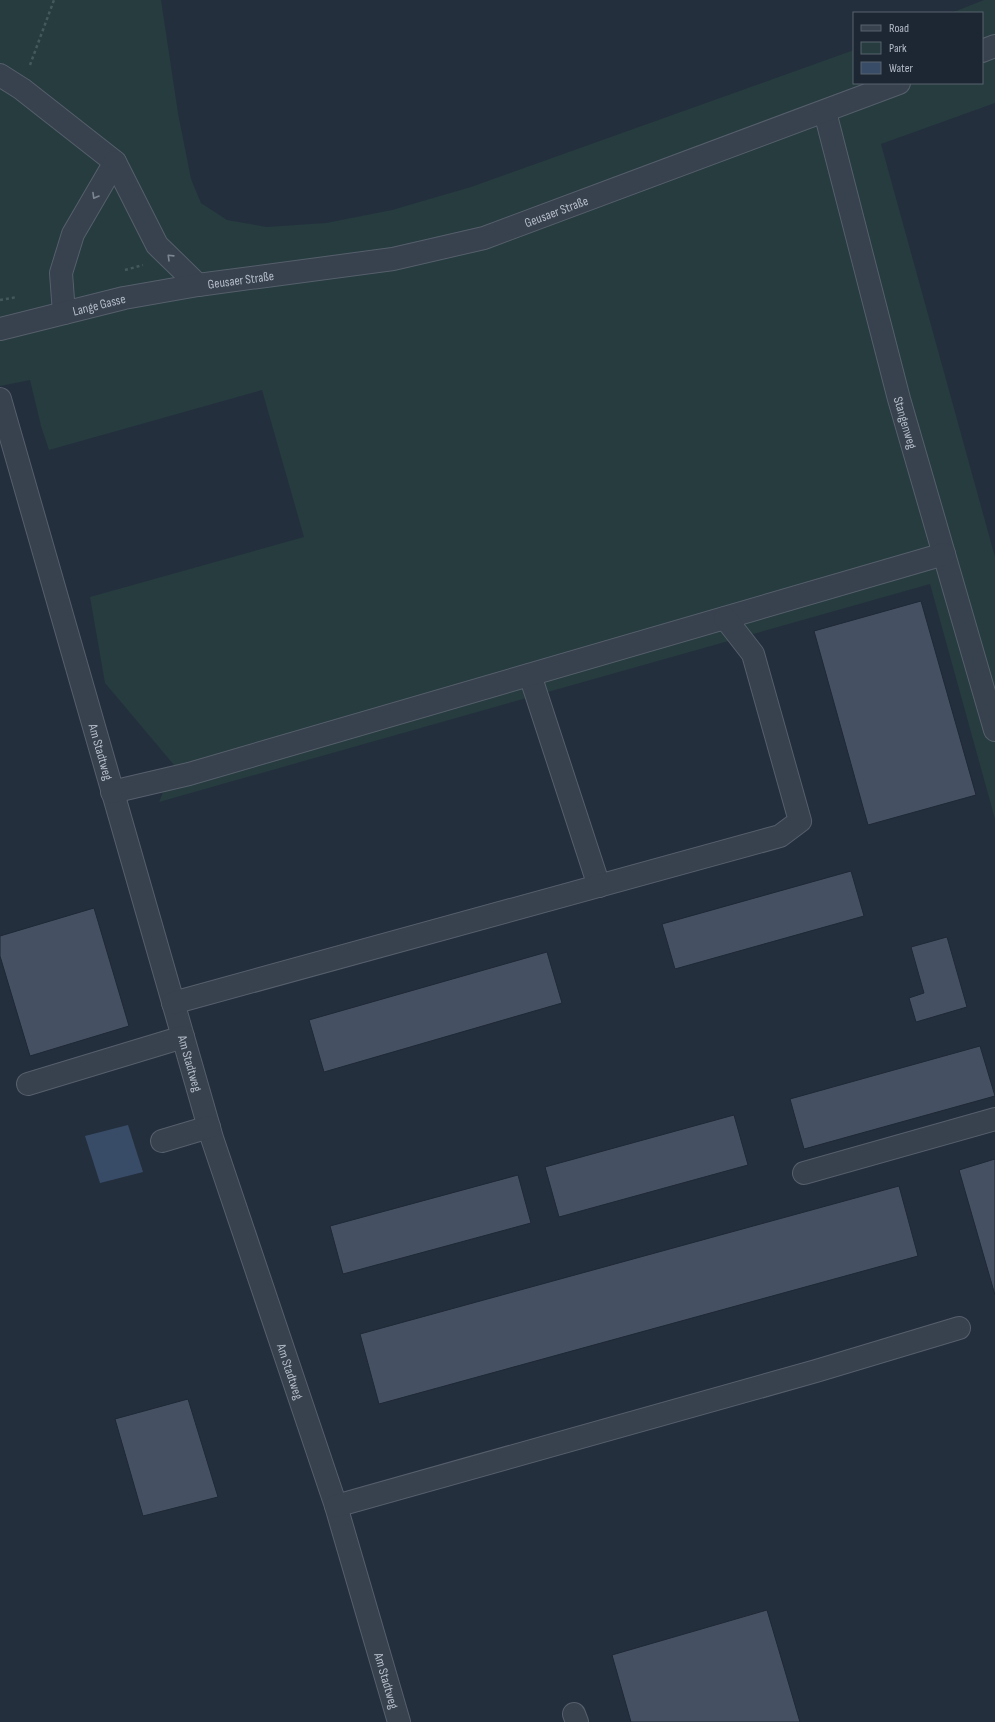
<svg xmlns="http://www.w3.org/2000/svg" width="995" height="1722" viewBox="0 0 995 1722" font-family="'Sofia Sans Condensed',sans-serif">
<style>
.green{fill:#263c3f}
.water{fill:#394c67}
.building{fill:#455162;stroke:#1f2835}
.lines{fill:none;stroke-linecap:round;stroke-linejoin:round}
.minor-casing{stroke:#565f6c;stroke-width:24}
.path{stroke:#44595c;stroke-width:2.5;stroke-dasharray:3 3;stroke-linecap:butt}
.minor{stroke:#38414e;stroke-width:22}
.oneway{stroke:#7c8592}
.labels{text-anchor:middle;stroke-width:3.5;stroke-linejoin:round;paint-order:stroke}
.street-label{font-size:13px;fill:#b4bcc9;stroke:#1d2633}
</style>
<rect width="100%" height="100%" fill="#242f3e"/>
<path class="green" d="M0,0h161l17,113 13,66 10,24 26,17 40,7 59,-4 66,-13 79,-23 383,-137v33h128v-70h-31l33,-13h11v103l-114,41 114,413v262l-65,-235 -771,218 15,-37 -69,-82 -15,-86 214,-60 -42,-147 -213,60 -8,-24 -11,-46 -30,6z"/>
<path class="water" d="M128,1125l15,47 -43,11 -15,-47z"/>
<g class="building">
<path d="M921,601l55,194 -108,30 -54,-194z"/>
<path d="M851,871l13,45 -189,53 -13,-45z"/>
<path d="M94,908l35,118 -99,30 -30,-100v-20z"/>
<path d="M947,937l20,70 -51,15 -7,-24 15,-5 -13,-46z"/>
<path d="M547,952l15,51 -238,69 -15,-52z"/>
<path d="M980,1046l15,50 -191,53 -14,-50z"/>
<path d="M734,1115l14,50 -189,52 -14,-50z"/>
<path d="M995,1159v136l-36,-125z"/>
<path d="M518,1175l13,48 -188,51 -13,-48z"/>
<path d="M899,1186l19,70 -539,148 -19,-70z"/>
<path d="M188,1399l30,98 -75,19 -28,-97z"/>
<path d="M767,1610l33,112h-169l-19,-67z"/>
</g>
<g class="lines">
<defs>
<g id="minor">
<path d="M982,51l13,-5"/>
<path d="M0,75l22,14 93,73 42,83 41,40"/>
<path id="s1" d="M825,112l74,287 96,331"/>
<path d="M64,313l-3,-40 12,-39 42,-72"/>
<path id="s2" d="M0,329l124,-31 74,-13 195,-26 91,-21 415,-155"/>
<path id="s3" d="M0,399l212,739 124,368 63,216"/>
<path d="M530,675l69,211"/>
<path d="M112,792l77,-18 755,-220"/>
<path d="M173,1003l607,-167 20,-15 -47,-167 -28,-36"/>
<path d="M28,1084l155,-47"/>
<path d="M162,1141l47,-14"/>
<path d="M804,1173l191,-54"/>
<path d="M336,1506l480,-135 143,-43"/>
<path d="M574,1714l3,8"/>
</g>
</defs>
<use href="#minor" class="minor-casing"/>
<g class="path">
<path d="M30,65l24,-65"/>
<path d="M125,270l18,-5"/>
<path d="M0,300l17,-3"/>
</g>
<use href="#minor" class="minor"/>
</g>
<defs><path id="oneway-chevron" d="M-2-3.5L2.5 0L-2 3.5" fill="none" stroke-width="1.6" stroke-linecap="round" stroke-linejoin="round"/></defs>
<g class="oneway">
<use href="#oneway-chevron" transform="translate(95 196) rotate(120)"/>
<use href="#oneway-chevron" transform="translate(170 257) rotate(-136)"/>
</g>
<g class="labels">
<g class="street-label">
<text dy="5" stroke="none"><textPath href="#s2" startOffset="570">Geusaer Straße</textPath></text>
<text dy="5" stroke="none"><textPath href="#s2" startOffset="246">Geusaer Straße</textPath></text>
<text dy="5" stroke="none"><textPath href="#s2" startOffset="102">Lange Gasse</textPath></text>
<text dy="5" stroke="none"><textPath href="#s1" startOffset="321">Stangenweg</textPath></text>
<text dy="5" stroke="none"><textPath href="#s3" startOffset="367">Am Stadtweg</textPath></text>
<text dy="5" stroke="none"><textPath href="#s3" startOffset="691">Am Stadtweg</textPath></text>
<text dy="5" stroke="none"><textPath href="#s3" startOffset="1015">Am Stadtweg</textPath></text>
<text dy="5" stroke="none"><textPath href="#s3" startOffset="1339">Am Stadtweg</textPath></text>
</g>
</g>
<rect x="853" y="12" width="130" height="72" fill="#1d2633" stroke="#59626f"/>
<rect x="861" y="25" width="20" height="6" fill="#38414e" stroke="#59626f"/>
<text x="889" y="32" font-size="12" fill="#b4bcc9">Road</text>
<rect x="861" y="42" width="20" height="12" fill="#263c3f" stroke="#59626f"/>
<text x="889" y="52" font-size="12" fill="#b4bcc9">Park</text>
<rect x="861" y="62" width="20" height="12" fill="#394c67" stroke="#59626f"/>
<text x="889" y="72" font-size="12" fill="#b4bcc9">Water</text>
</svg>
